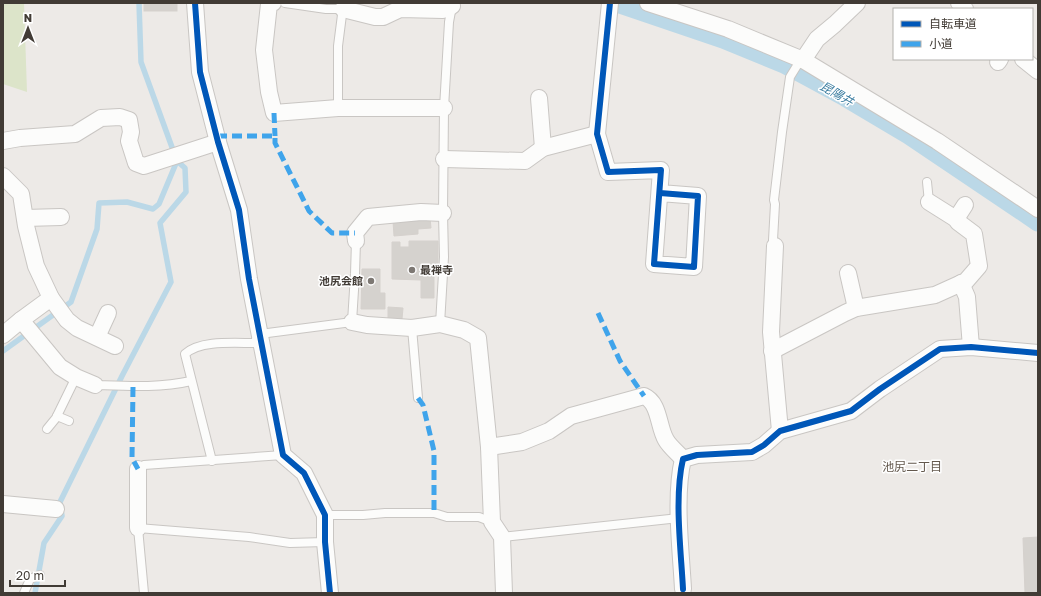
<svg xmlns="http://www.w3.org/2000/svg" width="1041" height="596" viewBox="0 0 1041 596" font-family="'Golos Text','Noto Sans JP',sans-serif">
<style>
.green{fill:#dce4c9}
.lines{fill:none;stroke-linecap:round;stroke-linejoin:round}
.stream{stroke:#bbd8e7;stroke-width:5.5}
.canal{stroke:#bbd8e7;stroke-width:19}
.building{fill:#d5d2ce;stroke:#d5d1cd}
.lane-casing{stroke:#c9c6c3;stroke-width:10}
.street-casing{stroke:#c9c6c3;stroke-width:18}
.lane{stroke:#fcfcfb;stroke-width:8}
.street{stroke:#fcfcfb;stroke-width:16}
.quiet{stroke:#3fa4eb;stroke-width:5;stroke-dasharray:10 5;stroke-linecap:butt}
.cycleway-casing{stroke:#fff;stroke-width:8}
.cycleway{stroke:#0057b8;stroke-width:6}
.poi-dot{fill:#7d7873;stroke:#fff;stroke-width:1.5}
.labels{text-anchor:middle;stroke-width:3;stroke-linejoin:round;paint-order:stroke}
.poi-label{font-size:11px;font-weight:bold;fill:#413b35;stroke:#fff;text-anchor:start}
.water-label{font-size:12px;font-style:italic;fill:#3b7da0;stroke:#fff}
.neighbourhood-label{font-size:12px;fill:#63584d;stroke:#fff}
</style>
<rect width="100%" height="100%" fill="#edeae7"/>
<path class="green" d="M3,3h21l3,89 -24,-8z"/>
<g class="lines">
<g class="stream">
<path d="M791,68l5,-9"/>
<path d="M3,351l68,-49 26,-73 2,-26 28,-1 26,7 6,-5 18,-43"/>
<path d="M35,593l9,-50 18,-27 -2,-14 62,-126 49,-94 -11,-59 26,-31 -1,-24 -8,-7 -36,-99 -2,-59"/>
</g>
<path class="canal" d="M617,3l106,36 61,25 61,33 64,38 129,87"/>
</g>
<g class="building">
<rect x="144" y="3" width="33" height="8"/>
<path d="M430,218l1,10 -13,1v5l-24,2 -1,-15z"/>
<path d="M409,241h29v31h-4v26h-13v-18l-29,-1v-37h8v5h9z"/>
<path d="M362,269h18v24h5v16h-24z"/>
<path d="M388,307l15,1 -1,11 -14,-1z"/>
<path d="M1038,537v56h-13l-2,-55z"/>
</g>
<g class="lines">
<defs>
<g id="lane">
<path d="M285,3l41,6h17"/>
<path d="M338,108v-62l5,-39"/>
<path d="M927,182l2,20"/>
<path d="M775,246l-2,-6 2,-36 -1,-4 8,-68 8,-55 8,-13 5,-4"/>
<path d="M440,324l4,-67 -1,-44 1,-105 5,-86 3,-16"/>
<path d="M412,328l6,70"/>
<path d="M95,385c32,1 65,3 96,-4"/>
<path d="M57,416l12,5"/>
<path d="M47,429l9,-11 20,-41"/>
<path d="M212,461l-27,-107c15,-14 49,-11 69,-11l6,-9 92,-12 3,-48 1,-33"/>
<path d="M138,469l6,-4 139,-10"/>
<path d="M325,515h38l22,-2h49l13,4h32l13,5"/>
<path d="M502,537l177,-19"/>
<path d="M24,593l6,-14 10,-4"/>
<path d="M144,593l-6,-65 111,9 41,6 35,-1"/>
</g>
<g id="street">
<path d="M195,3l5,69 18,70 21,68 10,69 34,176 21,18 21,42v27l5,51"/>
<path d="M273,3l-4,1 -5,46 5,42 5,21 64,-5h106"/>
<path d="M610,3l-13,131 11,38 53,-2 -7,94 40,3 4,-71 -38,-3"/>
<path d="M648,3l80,26 75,31 134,81 101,68"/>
<path d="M959,3l6,6"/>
<path d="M343,9l32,8h8l17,-8 43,1 9,-4"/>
<path d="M1023,59l15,12"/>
<path d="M803,60l14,-21 18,-15 22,-21"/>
<path d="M998,62l2,-3"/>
<path d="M539,98l4,50"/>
<path d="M3,141l17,-3 55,-4 26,-16 19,-1 9,3 2,12 -2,9 7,22 8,3 74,-24"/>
<path d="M444,159l81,2 18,-13 54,-14"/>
<path d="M3,176l18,18 5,32 10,40 15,32 16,22 10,8 38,18"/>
<path d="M25,218l36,-1"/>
<path d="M956,219l9,-14"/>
<path d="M356,241l-1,-8 13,-16 53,-5 22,1"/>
<path d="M775,246l-4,86 9,99"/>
<path d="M848,273l8,35"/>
<path d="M961,283l6,14 4,50"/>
<path d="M21,320l39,47 16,10 19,8"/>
<path d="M352,322l15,3 45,3 28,-4 24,6 14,8 11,109 3,75 10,15 2,56"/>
<path d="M3,335l18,-15 30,-22"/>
<path d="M97,337l11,-24"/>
<path d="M772,351l73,-38 11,-5 79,-13 31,-14 13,-15 -5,-32 -16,-12 -2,-3 -27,-17"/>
<path d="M489,447l33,-5 27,-11 22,-15 73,-20c16,7 14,31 22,44 4,7 12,13 17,19"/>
<path d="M138,469v59"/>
<path d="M3,504l53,5"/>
<path d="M683,589c-2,-39 -9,-92 0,-130l14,-4 55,-3 12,-7 16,-14 71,-20 29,-22 60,-40 31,-2 67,6"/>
</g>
</defs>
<use href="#lane" class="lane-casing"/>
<use href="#street" class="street-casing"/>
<use href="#lane" class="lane"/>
<use href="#street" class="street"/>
<g class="quiet">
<path d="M274,113l1,23"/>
<path d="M217,136h58v7l34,68 23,22h23"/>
<path d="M598,313l22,48 24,35"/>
<path d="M133,387l-1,71 6,11"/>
<path d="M418,398l5,7 11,46v62"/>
</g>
<defs>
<g id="cycleway">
<path d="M195,3l5,69 18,70 21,68 10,69 34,176 21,18 21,42v27l5,51"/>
<path d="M610,3l-13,131 11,38 53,-2 -7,94 40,3 4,-71 -38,-3"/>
<path d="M683,589c-2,-39 -9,-92 0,-130l14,-4 55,-3 12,-7 16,-14 71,-20 29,-22 60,-40 31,-2 67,6"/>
</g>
</defs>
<use href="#cycleway" class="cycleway-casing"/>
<use href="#cycleway" class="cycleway"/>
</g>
<g class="poi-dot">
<circle cx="412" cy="270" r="4"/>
<circle cx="371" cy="281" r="4"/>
</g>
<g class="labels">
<g class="poi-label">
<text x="420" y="274">最禅寺</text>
<text x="363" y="285" text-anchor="end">池尻会館</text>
</g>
<g class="water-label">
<text transform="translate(837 94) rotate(29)" y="4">昆陽井</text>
</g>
<g class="neighbourhood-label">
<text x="912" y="471">池尻二丁目</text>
</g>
</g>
<rect width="1041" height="596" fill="none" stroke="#413b35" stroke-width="8"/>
<rect x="893" y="8" width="140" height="52" fill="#ffffff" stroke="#b3b1ae"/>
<rect x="901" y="21" width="20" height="6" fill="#0057b8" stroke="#b3b1ae"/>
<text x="929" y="28" font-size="12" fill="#413b35">自転車道</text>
<rect x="901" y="41" width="20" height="6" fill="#3fa4eb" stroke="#b3b1ae"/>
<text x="929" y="48" font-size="12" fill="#413b35">小道</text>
<g transform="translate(28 28)" stroke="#ffffff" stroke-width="3" paint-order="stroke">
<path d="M0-3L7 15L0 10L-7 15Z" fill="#413b35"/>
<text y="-6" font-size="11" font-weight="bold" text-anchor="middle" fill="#413b35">N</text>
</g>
<path d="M10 580v6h55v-6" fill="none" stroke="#413b35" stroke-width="2"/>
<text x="16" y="580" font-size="12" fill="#413b35" stroke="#ffffff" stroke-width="3" paint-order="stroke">20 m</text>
</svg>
